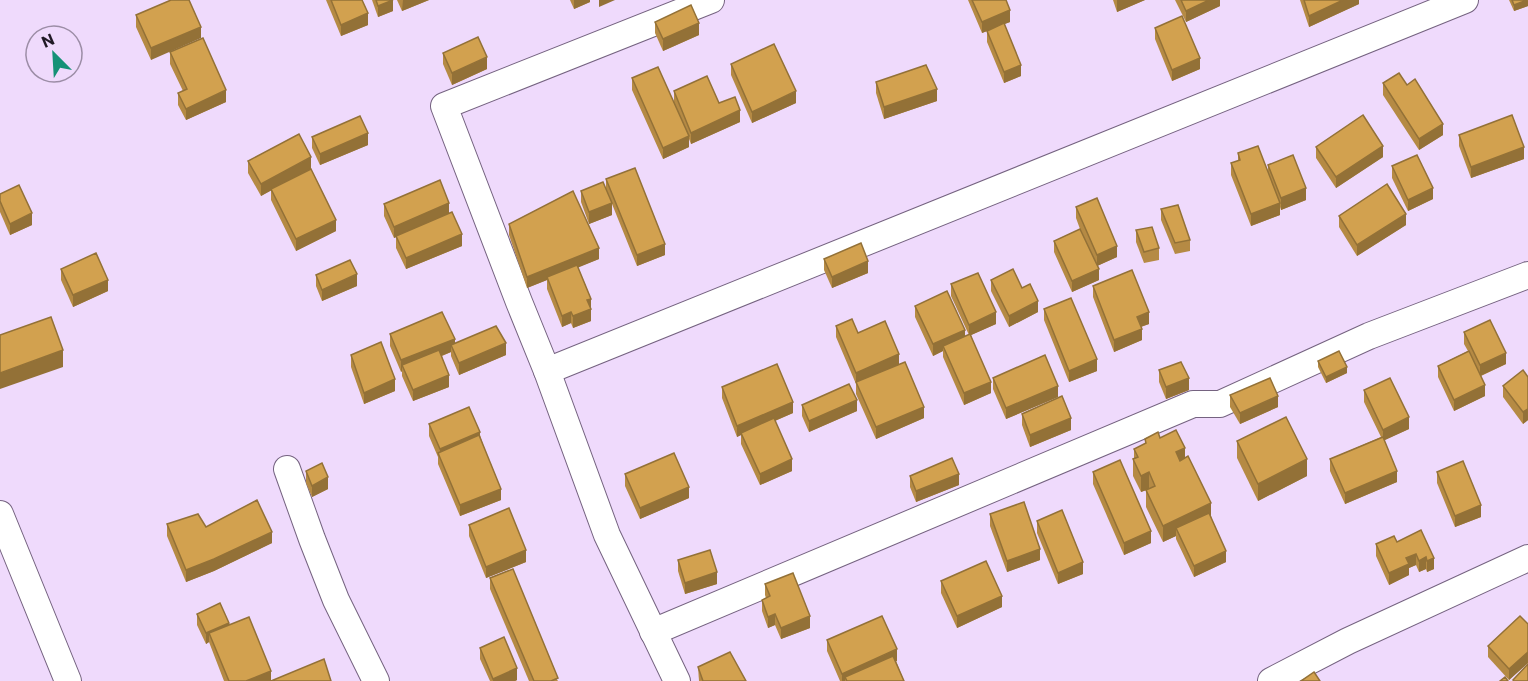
<svg xmlns="http://www.w3.org/2000/svg" width="1528" height="681" viewBox="0 0 1528 681" font-family="Commissioner,sans-serif">
<style>
.lines{fill:none;stroke-linecap:round;stroke-linejoin:round}
.street-casing{stroke:#756380;stroke-width:28}
.street{stroke:#fff;stroke-width:26}
.wall{fill:#b58a44}
.shaded-wall{fill:#937137}
.building{fill:#d2a14f;stroke:#937137;stroke-width:1.5}
</style>
<rect width="100%" height="100%" fill="#efdafc"/>
<g class="lines">
<defs>
<g id="street">
<path d="M547,371l918,-371"/>
<path d="M287,469l25,70 24,61 40,81"/>
<path d="M0,514l68,167"/>
<path d="M653,632l540,-228h27l149,-68 159,-61"/>
<path d="M677,681l-70,-146 -60,-164 -28,-69 -75,-196 267,-106"/>
<path d="M1271,681l77,-40 180,-83"/>
</g>
</defs>
<use href="#street" class="street-casing"/>
<use href="#street" class="street"/>
</g>
<g class="wall">
<path d="M169,0h20l-38,60 -15,-33v-12l33,-14z"/>
<path d="M326,0h36l6,25 -27,11z"/>
<path d="M372,0h21v11l-15,6z"/>
<path d="M397,0h32l-27,11z"/>
<path d="M570,0h20v2l-16,7z"/>
<path d="M968,0h38l4,22 -6,2 17,52 -17,7 -17,-41v-11l-5,2z"/>
<path d="M1113,0h32l-28,12z"/>
<path d="M1175,0h45v6l-34,16z"/>
<path d="M1300,0h59v4l-50,23z"/>
<path d="M1509,0h19v6l-14,5z"/>
<path d="M655,22l44,13 -36,16 -8,-18z"/>
<path d="M1155,28l45,41 -28,12 -17,-42z"/>
<path d="M170,52l56,50 -40,18 -8,-15v-12l5,-2 -13,-27z"/>
<path d="M443,53l44,16 -35,16 -9,-21z"/>
<path d="M731,64l65,39 -44,20 -21,-48z"/>
<path d="M632,78l42,24v-11l45,12 21,19 -49,22 -2,-5v8l-26,12 -31,-69z"/>
<path d="M876,82l61,19 -53,18 -8,-26z"/>
<path d="M1383,83l60,52 -24,15 -36,-55z"/>
<path d="M1459,135l65,24 -53,19 -12,-32z"/>
<path d="M312,137l56,8 -48,20 -8,-17z"/>
<path d="M1316,147l67,10 -47,31 -20,-30z"/>
<path d="M1238,153l30,20v-8l38,35 -25,10 -1,-3v8l-29,11 -20,-51v-12l7,-2z"/>
<path d="M248,161l63,8 -5,2 30,60 -40,20 -25,-51v-10l-10,6 -13,-23z"/>
<path d="M1392,166l41,33 -25,12 -16,-33z"/>
<path d="M606,179l59,76 -28,11 -25,-62v11l-23,9 -8,-22v-11l25,-1z"/>
<path d="M0,194l32,31 -22,10 -10,-23z"/>
<path d="M384,204l65,9 13,33 -56,23 -10,-21v-11l-2,1 -10,-22z"/>
<path d="M1076,207l41,50 -20,9 2,14 -27,12 -18,-40v-11l26,-12 -4,-11z"/>
<path d="M1161,209l29,31v11l-15,3 -14,-34z"/>
<path d="M1339,216l67,9 -49,31 -18,-29z"/>
<path d="M509,224l90,35 -21,8 13,32v22l-18,7 -2,-5 -9,4 -15,-38v-9l-20,8 -18,-53z"/>
<path d="M1136,230l23,18v12l-15,3 -8,-21z"/>
<path d="M824,259l44,14 -36,15 -8,-18z"/>
<path d="M61,269l47,22 -35,16 -12,-27z"/>
<path d="M316,275l41,11 -35,15 -6,-15z"/>
<path d="M991,280l31,8 16,24 -29,15 -18,-36z"/>
<path d="M951,284l45,40 -25,11 20,58 -27,12 -21,-48v-6l-10,5 -18,-39v-11l50,31 4,-2 -18,-39z"/>
<path d="M1093,286l56,38 -8,3 1,13 -28,12 -21,-55z"/>
<path d="M1044,309l53,62 -28,11 -25,-62z"/>
<path d="M836,326l22,7 41,31 25,54 -48,21 -20,-45v-10l-20,-47z"/>
<path d="M1464,332l42,32 -25,12 4,20 -31,15 -16,-34v-11l30,-15 -4,-7z"/>
<path d="M390,334l65,9 51,12 -47,20 -8,-19v-4l-9,4 7,31 -36,14 -11,-25v-5l-1,1 -11,-26z"/>
<path d="M351,355l44,36 -31,13 -13,-37z"/>
<path d="M1318,361l29,12 -21,10 -8,-16z"/>
<path d="M1159,370l30,20 -23,9 -7,-17z"/>
<path d="M1528,377v43l-5,4 -20,-27v-11z"/>
<path d="M993,378l65,19 -52,22 -13,-30z"/>
<path d="M722,387l71,26 -18,8 17,50 -32,14 -19,-41v-9l-4,2 -15,-39z"/>
<path d="M1364,390l45,39 -25,11 13,42 -52,22 -15,-33v-12l51,-22 -17,-35z"/>
<path d="M1230,395l48,12 -38,17 -10,-17z"/>
<path d="M802,405l55,6 -48,21 -7,-16z"/>
<path d="M1022,414l49,16 -41,17 -8,-22z"/>
<path d="M429,424l51,11 21,65 -41,16 -22,-52v-7l-9,-21z"/>
<path d="M1160,438l25,20 26,58 15,46 -32,15 -18,-38v-3l-13,6 -17,-35v-17l3,-1 -8,3 -8,-16v-17h1v-10l11,-5v-5z"/>
<path d="M1237,441l70,35 -49,25 -21,-43z"/>
<path d="M306,471l22,18 -16,8 -6,-14z"/>
<path d="M1093,472l58,71 -27,12 -31,-71z"/>
<path d="M1437,472l44,45 -26,10 -18,-44z"/>
<path d="M625,474l64,24 -49,21 -15,-33z"/>
<path d="M910,476l49,9 -43,17 -6,-15z"/>
<path d="M990,514l50,46 -33,12 -17,-46z"/>
<path d="M1037,521l46,53 -25,10 -21,-51z"/>
<path d="M167,524l39,3 66,16 -58,28 -28,11 -19,-46z"/>
<path d="M469,525l57,37 -40,16 -17,-42z"/>
<path d="M1421,530l13,39 -7,3 -1,-3 -7,3 -3,-7 -7,3v7l-20,10 -13,-29v-12l21,-2z"/>
<path d="M678,560l39,24 -32,10 -7,-23z"/>
<path d="M490,578l68,103h-29l-39,-92z"/>
<path d="M941,581l61,26 -45,21 -16,-35z"/>
<path d="M765,584l45,44 -29,11 -6,-14 -7,3 -6,-17v-11l4,-2 -1,-3z"/>
<path d="M197,614l32,11 42,56h-47l-15,-39 -3,2 -9,-19z"/>
<path d="M1528,624v39l-19,17 -21,-23v-11z"/>
<path d="M827,640l70,21h-1l8,20h-64l-13,-30z"/>
<path d="M480,648l37,32 -2,1h-25l-10,-22z"/>
<path d="M698,667l48,14h-47z"/>
</g>
<g class="shaded-wall">
<path d="M393,0v11l-15,6v-11z"/>
<path d="M403,0h26l-27,11z"/>
<path d="M574,0h16v2l-16,7z"/>
<path d="M599,0h16l-16,7z"/>
<path d="M1117,0h28l-28,12z"/>
<path d="M1209,0h11v6l-34,16v-11z"/>
<path d="M1343,0h16v4l-50,23v-11z"/>
<path d="M1528,0v6l-14,5v-6z"/>
<path d="M1010,10v12l-28,11v-11z"/>
<path d="M368,13v12l-27,11v-11z"/>
<path d="M699,23v12l-36,16v-12z"/>
<path d="M201,27v11l-50,22v-12z"/>
<path d="M487,57v12l-35,16v-12z"/>
<path d="M1200,58v11l-28,12v-11z"/>
<path d="M1021,65v11l-17,7v-11z"/>
<path d="M937,89v12l-53,18v-12z"/>
<path d="M226,90v12l-40,18v-11z"/>
<path d="M796,91v12l-44,20v-11z"/>
<path d="M740,110v12l-49,22v-11z"/>
<path d="M1443,124v11l-24,15v-11z"/>
<path d="M368,133v12l-48,20v-11z"/>
<path d="M689,136v11l-26,12v-11z"/>
<path d="M1383,146v11l-47,31v-11z"/>
<path d="M1524,147v12l-53,19v-11z"/>
<path d="M311,157v12l-50,27v-12z"/>
<path d="M1306,188v12l-25,10v-12z"/>
<path d="M1433,188v11l-25,12v-11z"/>
<path d="M449,203v12l-55,23v-11z"/>
<path d="M612,203v12l-23,9v-12z"/>
<path d="M1280,203v12l-29,11v-12z"/>
<path d="M32,213v12l-22,10v-11z"/>
<path d="M1406,214v11l-49,31v-11z"/>
<path d="M336,220v11l-40,20v-12z"/>
<path d="M462,234v12l-56,23v-11z"/>
<path d="M665,244v11l-28,11v-11z"/>
<path d="M1117,246v11l-20,9v-11z"/>
<path d="M599,248v11l-51,21 -1,-3v3l-20,8v-11z"/>
<path d="M868,261v12l-36,15v-11z"/>
<path d="M1099,269v11l-27,12v-11z"/>
<path d="M357,274v12l-35,15v-11z"/>
<path d="M108,280v11l-35,16v-12z"/>
<path d="M591,299v22l-18,7v-12l14,-16z"/>
<path d="M1038,301v11l-29,15v-11z"/>
<path d="M571,312v11l-9,4v-11z"/>
<path d="M996,312v12l-27,12v-11z"/>
<path d="M1149,312v12l-12,4v-11z"/>
<path d="M1142,329v11l-28,12v-12z"/>
<path d="M965,330v11l-22,5v5l-10,5v-12z"/>
<path d="M455,339v12l-4,-6v7l-46,18 -3,-5v6l-1,1v-12z"/>
<path d="M506,343v12l-47,20v-12z"/>
<path d="M63,350v17l-63,22v-16z"/>
<path d="M1506,353v11l-26,12v-11z"/>
<path d="M899,354v11l-43,19v-11z"/>
<path d="M1097,359v12l-28,11v-11z"/>
<path d="M1347,367v6l-21,10v-6z"/>
<path d="M449,375v12l-36,14v-11z"/>
<path d="M1189,378v12l-23,9v-12z"/>
<path d="M395,379v12l-31,13v-11z"/>
<path d="M991,382v11l-27,12v-12z"/>
<path d="M1485,385v11l-31,15v-11z"/>
<path d="M1058,386v11l-52,22v-11z"/>
<path d="M1278,396v11l-38,17v-11z"/>
<path d="M857,400v11l-48,21v-11z"/>
<path d="M793,402v11l-51,22 -1,-2v2l-4,2v-11z"/>
<path d="M924,407v11l-48,21v-12z"/>
<path d="M1528,409v11l-5,4v-12z"/>
<path d="M1409,417v12l-26,12v-11z"/>
<path d="M1071,418v12l-41,17v-12z"/>
<path d="M480,432v12l-40,13v-8z"/>
<path d="M1185,448v16l-9,4v-16z"/>
<path d="M792,459v12l-32,14v-11z"/>
<path d="M1307,459v17l-49,25v-17z"/>
<path d="M1397,471v11l-52,22v-11z"/>
<path d="M1149,472v17l-8,3v-16z"/>
<path d="M959,474v11l-43,17v-11z"/>
<path d="M328,477v12l-16,8v-11z"/>
<path d="M689,487v11l-49,21v-11z"/>
<path d="M501,489v11l-41,16v-11z"/>
<path d="M1211,503v17l-35,8v8l-13,6v-16z"/>
<path d="M1481,505v12l-26,10v-11z"/>
<path d="M1151,531v12l-27,12v-12z"/>
<path d="M272,532v11l-58,28 -28,11v-12z"/>
<path d="M1040,549v11l-33,12v-11z"/>
<path d="M526,550v12l-40,16v-11z"/>
<path d="M1226,551v11l-32,15v-11z"/>
<path d="M1416,554v11l-7,3v7l-20,10v-12l17,-15z"/>
<path d="M1426,557v12l-7,3v-11z"/>
<path d="M1434,558v11l-7,3v-11z"/>
<path d="M1083,562v12l-25,10v-11z"/>
<path d="M717,572v12l-32,10v-11z"/>
<path d="M1002,596v11l-45,21v-12z"/>
<path d="M775,614v11l-7,3v-11z"/>
<path d="M810,616v12l-29,11v-11z"/>
<path d="M229,623v11l-20,-1v9l-3,2v-11z"/>
<path d="M897,649v12l-46,20 -6,-4v4h-3v-7z"/>
<path d="M1528,652v11l-19,17v-11z"/>
<path d="M517,668v12l-2,1h-22v-2z"/>
<path d="M271,671v10h-25z"/>
</g>
<g class="building">
<path d="M171,0h18l12,27 -50,21 -15,-33z"/>
<path d="M331,0h31l6,13 -27,12z"/>
<path d="M376,0h17l-15,6z"/>
<path d="M972,0h34l4,10 -28,12z"/>
<path d="M1181,0h28l-23,11z"/>
<path d="M1304,0h39l-34,16z"/>
<path d="M1512,0h15l-13,5z"/>
<path d="M691,5l8,18 -36,16 -8,-17z"/>
<path d="M1182,16l18,42 -28,12 -17,-42z"/>
<path d="M1004,23l17,42 -17,7 -17,-41z"/>
<path d="M478,37l9,20 -35,16 -9,-20z"/>
<path d="M203,38l23,52 -40,19 -8,-16 9,-4 -17,-37z"/>
<path d="M774,44l22,47 -44,21 -21,-48z"/>
<path d="M926,65l11,24 -53,18 -8,-25z"/>
<path d="M658,67l31,69 -26,12 -31,-70z"/>
<path d="M1399,73l8,12 8,-6 28,45 -24,15 -36,-56z"/>
<path d="M707,76l12,27 16,-6 5,13 -49,23 -17,-42z"/>
<path d="M1363,115l20,31 -47,31 -20,-30z"/>
<path d="M1512,115l12,32 -53,20 -12,-32z"/>
<path d="M360,116l8,17 -48,21 -8,-17z"/>
<path d="M299,134l12,23 -50,27 -13,-23z"/>
<path d="M1258,146l22,57 -29,11 -20,-51 9,-3 -2,-7z"/>
<path d="M1293,155l13,33 -25,10 -13,-33z"/>
<path d="M1417,155l16,33 -25,12 -16,-34z"/>
<path d="M635,168l30,76 -28,11 -31,-76z"/>
<path d="M311,169l25,51 -40,19 -25,-50z"/>
<path d="M440,180l9,23 -55,24 -10,-23z"/>
<path d="M603,182l9,21 -23,9 -8,-21z"/>
<path d="M1387,184l19,30 -49,31 -18,-29z"/>
<path d="M19,185l13,28 -22,11 -10,-23v-7z"/>
<path d="M573,191l26,57 -72,29 -18,-53z"/>
<path d="M1097,198l20,48 -20,9 -21,-48z"/>
<path d="M1178,205l12,35 -15,3 -14,-34z"/>
<path d="M452,212l10,22 -56,24 -10,-22z"/>
<path d="M1152,227l7,21 -15,4 -8,-22z"/>
<path d="M1080,229l19,40 -27,12 -18,-40z"/>
<path d="M861,243l7,18 -36,16 -8,-18z"/>
<path d="M96,253l12,27 -35,15 -12,-26z"/>
<path d="M350,260l7,14 -35,16 -6,-15z"/>
<path d="M577,265l14,34 -4,1 4,9 -18,7 -2,-4 -9,4 -15,-39z"/>
<path d="M1013,269l9,19 8,-4 8,17 -29,15 -18,-36z"/>
<path d="M1132,270l17,42 -12,5 5,12 -28,11 -21,-54z"/>
<path d="M978,273l18,39 -27,13 -18,-41z"/>
<path d="M947,291l18,39 -32,14 -18,-38z"/>
<path d="M1071,298l26,61 -28,12 -25,-62z"/>
<path d="M442,312l13,27 -54,21 -11,-26z"/>
<path d="M51,317l12,33 -63,23v-38z"/>
<path d="M852,319l6,14 27,-12 14,33 -43,19 -20,-47z"/>
<path d="M1490,320l16,33 -26,12 -16,-33z"/>
<path d="M496,326l10,17 -47,20 -8,-18z"/>
<path d="M970,334l21,48 -27,11 -21,-47z"/>
<path d="M381,342l14,37 -31,14 -13,-38z"/>
<path d="M439,350l10,25 -36,15 -11,-25z"/>
<path d="M1339,351l8,16 -21,10 -8,-16z"/>
<path d="M1469,351l16,34 -31,15 -16,-34z"/>
<path d="M1045,355l13,31 -52,22 -13,-30z"/>
<path d="M905,362l19,45 -48,20 -20,-45z"/>
<path d="M1181,362l8,16 -23,9 -7,-17z"/>
<path d="M777,364l16,38 -56,24 -15,-39z"/>
<path d="M1523,370l5,7v32l-5,3 -20,-26z"/>
<path d="M1270,378l8,18 -38,17 -10,-18z"/>
<path d="M1390,378l19,39 -26,13 -19,-40z"/>
<path d="M849,384l8,16 -48,21 -7,-16z"/>
<path d="M1062,396l9,22 -41,17 -8,-21z"/>
<path d="M469,407l11,25 -40,17 -11,-25z"/>
<path d="M1286,417l21,42 -49,25 -21,-43z"/>
<path d="M774,418l18,41 -32,15 -19,-41z"/>
<path d="M1176,430l9,18 -9,4 4,9 8,-5 23,47 -48,23 -17,-36 9,-4 -6,-14 -8,4 -8,-17 5,-2 -4,-8 12,-6 -1,-4 13,-7 2,6z"/>
<path d="M479,435l22,54 -41,16 -22,-52z"/>
<path d="M1383,437l14,34 -52,22 -15,-34z"/>
<path d="M674,453l15,34 -49,21 -15,-34z"/>
<path d="M952,458l7,16 -43,17 -6,-15z"/>
<path d="M1120,460l31,71 -27,12 -31,-71z"/>
<path d="M1463,461l18,44 -26,11 -18,-44z"/>
<path d="M322,463l6,14 -16,9 -6,-15z"/>
<path d="M257,500l15,32 -58,27 -28,11 -19,-46 31,-10 8,13z"/>
<path d="M1024,502l16,47 -33,12 -17,-47z"/>
<path d="M509,508l17,42 -40,17 -17,-42z"/>
<path d="M1062,510l21,52 -25,11 -21,-52z"/>
<path d="M1209,513l17,38 -32,15 -18,-38z"/>
<path d="M1421,530l13,28 -7,3 -1,-4 -7,4 -3,-7 -10,4 3,6 -20,9 -13,-29 18,-8 3,6z"/>
<path d="M710,550l7,22 -32,11 -7,-23z"/>
<path d="M986,561l16,35 -45,20 -16,-35z"/>
<path d="M513,569l45,109 -7,3h-17l-44,-103z"/>
<path d="M793,573l17,43 -29,12 -6,-14 -7,3 -6,-17 8,-4 -5,-12z"/>
<path d="M220,603l9,20 -23,10 -9,-19z"/>
<path d="M882,616l15,33 -55,25 -15,-34z"/>
<path d="M1520,616l8,8v28l-19,17 -21,-23z"/>
<path d="M249,617l22,54 -25,10h-17l-20,-48z"/>
<path d="M504,637l13,31 -24,11 -13,-31z"/>
<path d="M730,652l16,29h-43l-5,-14z"/>
<path d="M893,656l11,25h-57l-2,-4z"/>
<path d="M324,659l7,22h-60z"/>
<path d="M1528,664v17h-14l-1,-1z"/>
<path d="M1314,672l6,9h-19z"/>
<path d="M1505,677l3,4h-8z"/>
</g>
<g transform="translate(54 54) rotate(336)"><circle r="28" fill="#efdafc" stroke="#9c8da6" stroke-width="1.5"/>
<path d="M0-4.5L10 22L0 15L-10 22Z" fill="#159176"/>
<text y="-9" font-size="16" font-weight="bold" text-anchor="middle" fill="#201925">N</text>
</g>
</svg>
